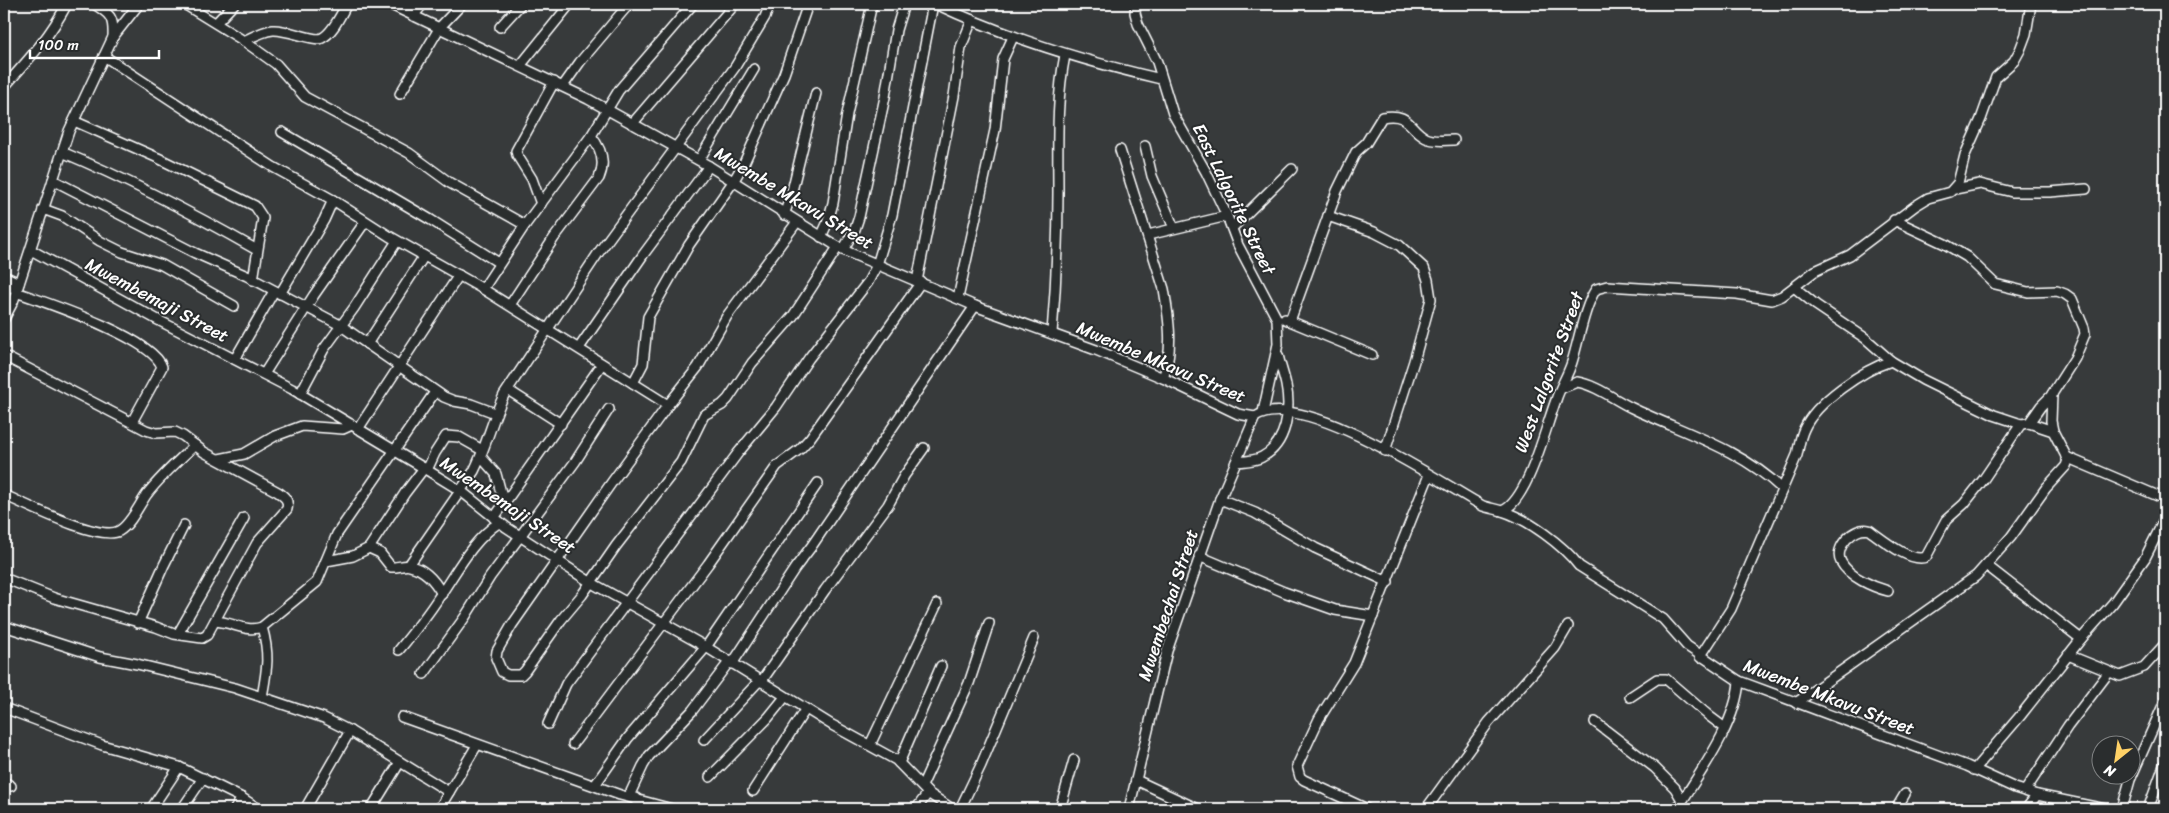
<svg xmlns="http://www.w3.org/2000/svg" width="2169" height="813" viewBox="0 0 2169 813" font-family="Sriracha,sans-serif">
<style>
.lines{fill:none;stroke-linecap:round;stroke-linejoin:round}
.minor-casing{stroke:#fff;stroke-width:12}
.minor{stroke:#2a2d2e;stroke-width:9}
.labels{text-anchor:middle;stroke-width:4;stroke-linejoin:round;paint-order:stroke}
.street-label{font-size:18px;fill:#fff;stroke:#2a2d2e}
</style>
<rect width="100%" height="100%" fill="#373a3b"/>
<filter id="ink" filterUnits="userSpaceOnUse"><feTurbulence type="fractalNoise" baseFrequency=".02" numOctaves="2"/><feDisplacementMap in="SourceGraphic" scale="10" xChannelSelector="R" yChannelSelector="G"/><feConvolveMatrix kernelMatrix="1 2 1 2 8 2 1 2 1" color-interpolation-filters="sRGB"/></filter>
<g filter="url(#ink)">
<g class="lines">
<defs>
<g id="minor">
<path d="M184,4l60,37 32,23 29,33 104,56 41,30 75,42"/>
<path d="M389,4l199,95 121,67 134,84 132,56 121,44 67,28 75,36 17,3c47,-29 183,64 228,89 6,2 13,3 19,5 26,8 61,34 77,55l84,53 24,27 52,35 228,85 48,22 22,7 68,14"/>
<path d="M936,4c72,34 147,57 225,75"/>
<path d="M1136,4l-1,9 3,11 19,38 16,52 33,58 21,44 11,29 39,74 1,25 -15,68"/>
<path d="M413,16l10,-12"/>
<path d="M216,23l18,-19"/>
<path d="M500,27l21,-23"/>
<path d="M113,37l26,-33"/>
<path d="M244,41c10,-5 19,-10 29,-11 14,-1 42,12 49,8 11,-5 19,-24 25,-34"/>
<path d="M104,56l169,111 60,33 56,36 94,53 185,116"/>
<path d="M520,66l50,-62"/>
<path d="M563,86l17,-24 49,-58"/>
<path d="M4,87c25,-28 45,-49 63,-83"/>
<path d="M400,94l40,-67 22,-23"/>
<path d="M74,121l84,37 97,48 8,12 -10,62"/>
<path d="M632,124l103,-120"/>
<path d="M282,132l149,88 68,43"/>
<path d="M1145,146l7,30 22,52"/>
<path d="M1120,150l44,139c5,30 10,61 -1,89"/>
<path d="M62,152c67,28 132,62 195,98"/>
<path d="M699,160l55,-91"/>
<path d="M53,180l142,73 52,23 93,49 104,72 10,4 17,3 24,9"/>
<path d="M1955,189l25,-5 32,8h38l36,-3"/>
<path d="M541,204l-9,-25 -15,-24 -1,-4 38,-69"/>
<path d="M43,209l19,7 38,25 22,11 40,13 72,41"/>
<path d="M784,215l7,-20 25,-102"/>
<path d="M1328,216l46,16 25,13 25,23 4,12 3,19 -17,62 -29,90"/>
<path d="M1894,220l51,24 22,13 28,27 33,8 29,-1 8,3 7,5 12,29 1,6 -10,24 -23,36 -1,27 2,10"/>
<path d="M797,222l-70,94 -29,51 -30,38 -56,77 -100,143 -15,26 -1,7 6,14 6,3h13l4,-4 36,-51 21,-25 34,-49 65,-84 23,-47 18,-10 6,-6 24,-36 41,-47 45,-69"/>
<path d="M1232,228l60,-59"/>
<path d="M1148,235l79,-19"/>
<path d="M821,237l6,-13 6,-21 14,-89 25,-110"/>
<path d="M31,250l127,70 134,69 135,81 34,21 45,36 84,55 116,65 126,78 64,35 32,33 24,16"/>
<path d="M843,250l12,-21 4,-12 26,-120 11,-67 8,-26"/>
<path d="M4,276l15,7"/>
<path d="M917,281l37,-185 7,-49 11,-27"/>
<path d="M4,286l13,2"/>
<path d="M1794,287l22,18 49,33 26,23 32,19 71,35 27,9 8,-1 24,8 15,29 -2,6 -20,22 -35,49 -35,39 -180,127"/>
<path d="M483,289l42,-64 66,-89 28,-46 74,-86"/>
<path d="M16,292c31,11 137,46 146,75l-30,55"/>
<path d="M280,294l44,-74 9,-20"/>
<path d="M958,298l37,-168 8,-71 10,-22"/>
<path d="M510,305l44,-67 45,-60c7,-16 2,-30 -8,-42"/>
<path d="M4,319l9,-17 56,-171 44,-94c1,-20 -3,-23 -19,-33"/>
<path d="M1285,319l87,36"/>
<path d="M1290,321l47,-130 19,-39 10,-9 16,-26c29,-5 26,12 44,21 8,4 19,2 28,2"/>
<path d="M1052,333c4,-47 6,-94 6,-141 0,-46 -2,-92 7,-137"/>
<path d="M367,344l57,-88"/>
<path d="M579,348l64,-93 66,-89"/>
<path d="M4,356l142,74 10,3 19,-1 8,4 21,16 74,40c7,5 11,8 9,17l-30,34 -50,92 -5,3 -28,-4 -18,-7 -102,-29 -50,-20"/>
<path d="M235,359l39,-68"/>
<path d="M264,374l50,-79 51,-73"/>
<path d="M633,383l10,-19 5,-47 41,-72 44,-63 11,-19 40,-89 24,-70"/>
<path d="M1562,388l15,-6c19,3 38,18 55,26 52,25 107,40 150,81"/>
<path d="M508,390l53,34"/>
<path d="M300,394l24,-45 30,-41 43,-67"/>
<path d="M2029,423l12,-17 11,-11"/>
<path d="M358,429l101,-154"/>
<path d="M481,457l15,17 8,30"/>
<path d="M2066,457l99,42"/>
<path d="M219,459l25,-5 31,-18 27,-10 41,3 9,-4"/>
<path d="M1236,462c8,-1 19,-1 26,-5 25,-13 29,-48 24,-72 -2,-10 -6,-20 -8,-30"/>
<path d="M427,470l8,-17 11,-17 13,1 23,13"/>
<path d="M4,495c21,9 96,47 115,36 12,-7 20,-26 28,-37 14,-18 32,-34 48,-49"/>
<path d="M1220,499l35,14 60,35 73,34"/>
<path d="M1502,511c26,-10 44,-85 54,-111 4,-13 12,-25 16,-38 7,-22 12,-55 24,-73l11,-3 130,8 35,6 10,-4 33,-25 35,-16 65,-49 13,-8 22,-6 8,-9 7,-28 16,-36 15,-42 18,-16 6,-11 6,-16 5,-30"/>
<path d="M494,518l108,-154"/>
<path d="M369,548l11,5 11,14c6,1 14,-3 19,-1 15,3 25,15 32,28"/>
<path d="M1199,556l85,36 51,18 38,6"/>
<path d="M326,561l27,-5 16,-8 36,-55 19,-25"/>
<path d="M409,565l65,-94c12,-24 18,-51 30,-76l95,-143 136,-185 30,-50 5,-13"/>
<path d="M1986,565l95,74"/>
<path d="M1888,591c-15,-4 -39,-14 -47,-29 -8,-14 13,-36 28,-32 13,9 41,33 57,27l20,-37 18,-16 19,-24 38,-56"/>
<path d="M215,621c18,1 31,12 47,6l55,-45 20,-48 98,-142"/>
<path d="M138,623l26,-58 20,-40"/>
<path d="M4,626l96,31 37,7 98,24 89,30 26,13 99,61"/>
<path d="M178,634l66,-116"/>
<path d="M399,650c14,-17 28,-34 40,-53 18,-26 33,-57 61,-75"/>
<path d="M2068,655l52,21 24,-9 21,-23"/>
<path d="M1700,657l31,-48 66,-154c2,-9 3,-18 7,-26 12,-27 59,-59 87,-68"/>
<path d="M732,664l63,-96 16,-21 164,-241"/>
<path d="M424,674l41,-57 25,-40 85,-115 34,-53"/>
<path d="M761,682l64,-92 63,-85 16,-29 20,-28"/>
<path d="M262,697c5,-28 8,-42 0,-70"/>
<path d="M1630,697l27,-18h9l43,37 16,12"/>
<path d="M4,708l98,37 77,22 63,31 17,11"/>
<path d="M402,717l218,78 52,14"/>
<path d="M1595,722l60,46 20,20 7,12"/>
<path d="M548,724l18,-40 172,-231 38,-46 33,-49 59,-76 9,-17 15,-50 41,-211"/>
<path d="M704,740l55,-59"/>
<path d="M573,744l135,-180 69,-98 23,-17 10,-11 111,-156"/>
<path d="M870,745l67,-141"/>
<path d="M899,763l42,-97"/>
<path d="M1974,770l47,-55 60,-76 32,-36 32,-45 20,-40"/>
<path d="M710,777l58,-59 17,-21"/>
<path d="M1136,780l62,29"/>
<path d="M4,782l7,4"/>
<path d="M595,785l33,-47 78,-91 112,-164"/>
<path d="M922,786l47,-103 20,-60"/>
<path d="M753,791l52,-81"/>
<path d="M2025,791l43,-65 41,-54"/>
<path d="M629,796l14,-30 6,-10 43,-45 37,-49"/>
<path d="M636,798l2,11"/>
<path d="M151,809l28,-42"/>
<path d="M182,809l21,-31"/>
<path d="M235,809l7,-11"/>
<path d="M305,809l45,-78"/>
<path d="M371,809l29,-47"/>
<path d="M439,809l38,-64"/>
<path d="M916,809l12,-16"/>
<path d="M960,809l21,-44 53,-127"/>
<path d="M1060,809l14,-49"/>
<path d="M1129,809l38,-158 53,-152 35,-82"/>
<path d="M1367,809l-63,-29 -4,-3 -3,-11 22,-47 35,-56 75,-188"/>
<path d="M1426,809l63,-87 66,-74 13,-22"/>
<path d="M1673,809l8,-6c22,-35 55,-80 58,-122"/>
<path d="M1896,809l9,-15"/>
<path d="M2026,809l11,-14"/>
<path d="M2122,809l8,-29 35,-79"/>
<path d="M2148,809l17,-46"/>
</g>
</defs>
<use href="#minor" class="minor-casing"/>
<use href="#minor" class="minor"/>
</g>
</g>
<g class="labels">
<g class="street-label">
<text transform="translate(794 198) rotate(31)" y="6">Mwembe Mkavu Street</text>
<text transform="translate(1234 199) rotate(64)" y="6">East Lalgorite Street</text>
<text transform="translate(157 300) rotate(28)" y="6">Mwembemaji Street</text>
<text transform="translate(1161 362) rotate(23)" y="6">Mwembe Mkavu Street</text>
<text transform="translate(1549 372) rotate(-70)" y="6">West Lalgorite Street</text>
<text transform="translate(508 505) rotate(34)" y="6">Mwembemaji Street</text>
<text transform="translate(1168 605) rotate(-72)" y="6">Mwembechai Street</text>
<text transform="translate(1829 697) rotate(21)" y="6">Mwembe Mkavu Street</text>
</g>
</g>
<rect width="2169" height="813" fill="none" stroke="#2a2d2e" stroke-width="20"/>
<rect x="10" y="10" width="2149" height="793" fill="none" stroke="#fff" stroke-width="2" filter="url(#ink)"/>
<g transform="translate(2116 760) rotate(210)"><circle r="24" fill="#2a2d2e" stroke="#7f8182"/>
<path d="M0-4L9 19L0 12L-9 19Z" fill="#ffd166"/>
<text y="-8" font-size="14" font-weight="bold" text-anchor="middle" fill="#ffffff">N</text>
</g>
<path d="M30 50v8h129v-8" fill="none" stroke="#ffffff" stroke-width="2.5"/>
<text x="38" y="50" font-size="15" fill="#ffffff" stroke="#2a2d2e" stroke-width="4" paint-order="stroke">100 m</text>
</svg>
